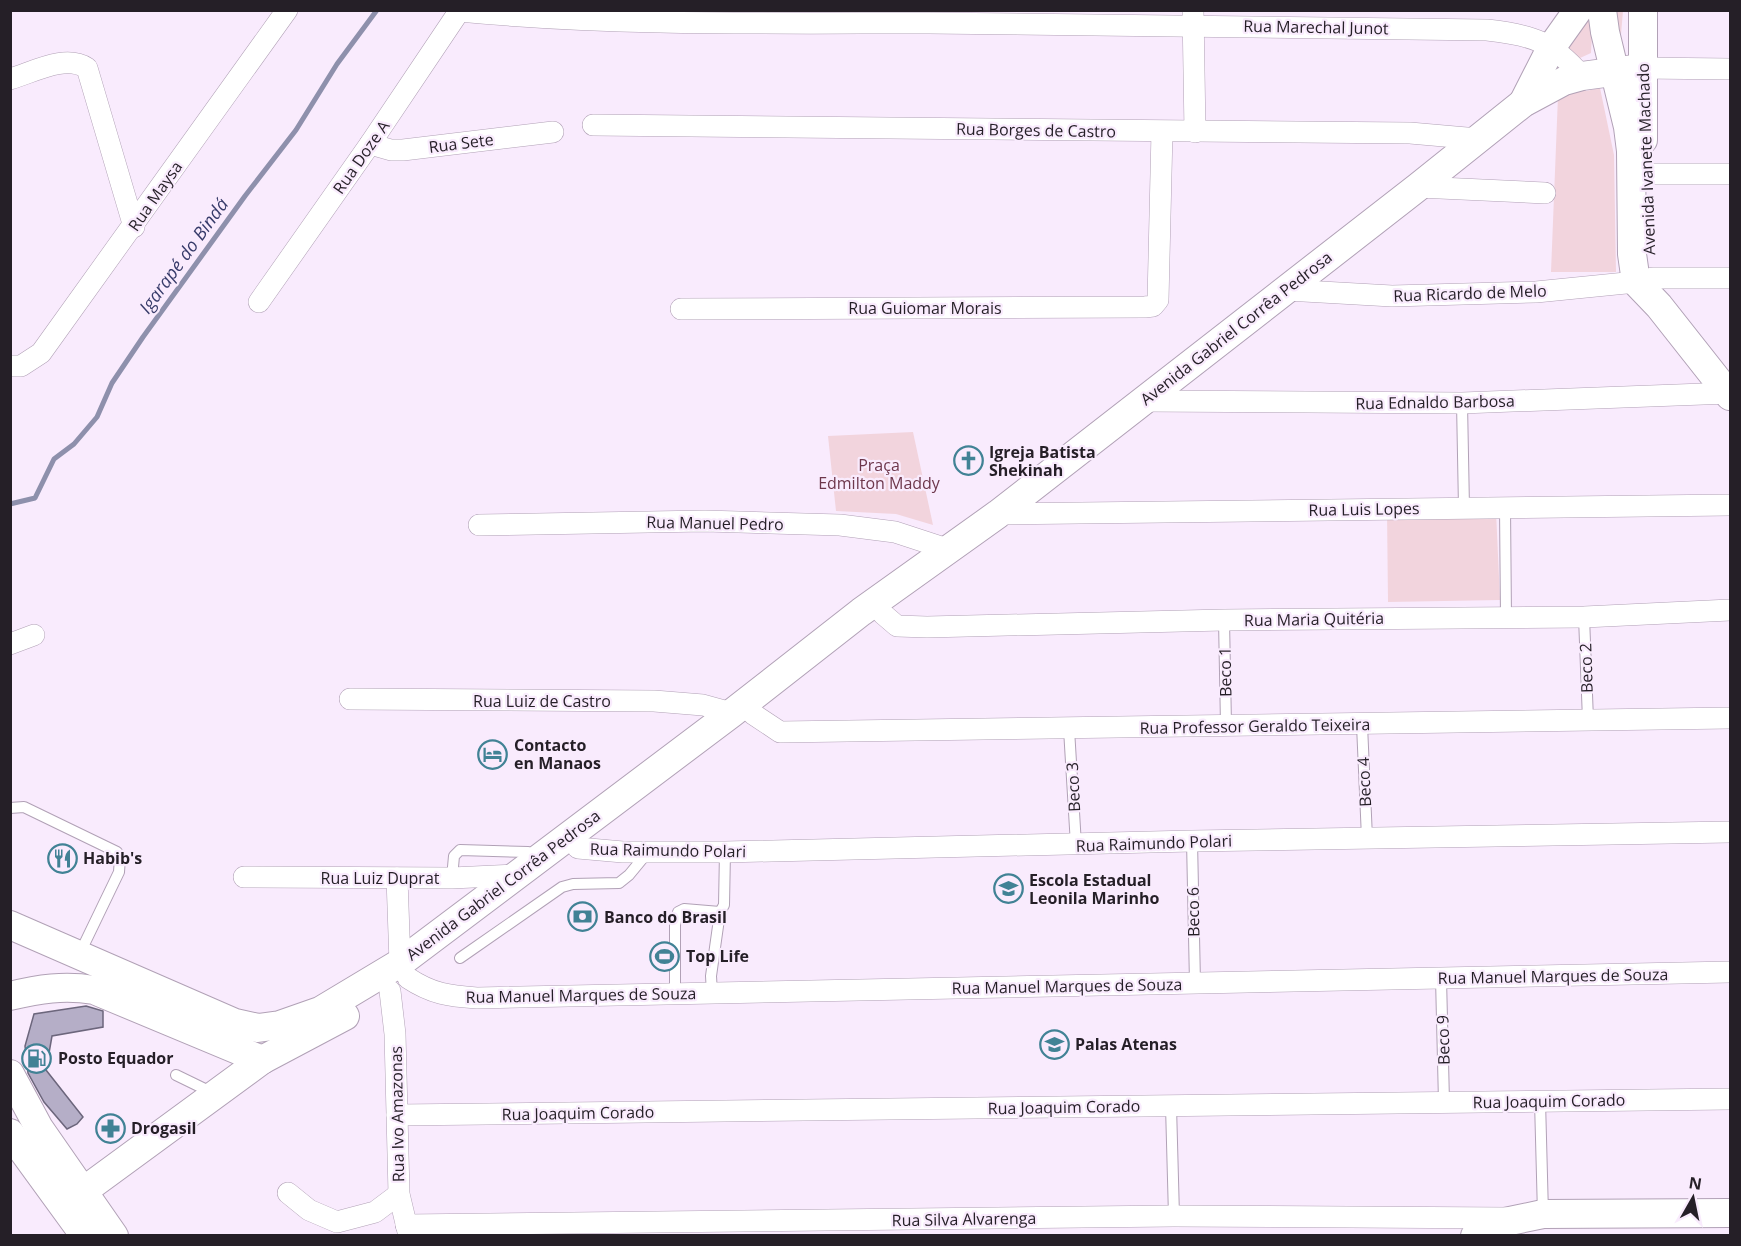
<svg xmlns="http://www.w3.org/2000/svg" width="1741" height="1246" viewBox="0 0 1741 1246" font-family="'Open Sans',sans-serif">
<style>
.green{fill:#f2d4dd}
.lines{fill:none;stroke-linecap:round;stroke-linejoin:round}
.stream{stroke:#8e90ac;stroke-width:5}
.building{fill:#b5aec7;stroke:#6c667c;stroke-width:1.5}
.lane-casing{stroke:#b1a1b6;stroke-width:12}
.street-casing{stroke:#b1a1b6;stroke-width:22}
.secondary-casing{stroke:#b1a1b6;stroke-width:30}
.lane{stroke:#fff;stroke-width:10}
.street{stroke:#fff;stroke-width:21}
.secondary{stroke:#fff;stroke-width:28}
.labels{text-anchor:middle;stroke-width:4.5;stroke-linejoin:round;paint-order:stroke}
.street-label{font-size:16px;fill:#251f27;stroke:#f9ebfd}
.poi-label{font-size:16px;font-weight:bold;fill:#251f27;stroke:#f9ebfd;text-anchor:start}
.park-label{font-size:16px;fill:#6e374c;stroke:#f9ebfd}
.water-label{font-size:18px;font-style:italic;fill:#373b6a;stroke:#f9ebfd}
</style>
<rect width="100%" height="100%" fill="#f9ebfd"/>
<g class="green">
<path d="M1579,11h44l-3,35 -28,-12 -1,19 -11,5 6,33 14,-3 14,67 2,117h-65l7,-176 6,-42z"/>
<path d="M913,432l20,93 -37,-11 -60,-3 -8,-75z"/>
<path d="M1387,511h109l4,89 -112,2z"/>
</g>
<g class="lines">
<path class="stream" d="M10,504l25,-6 19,-39 20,-15 23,-27 15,-34 31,-46 102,-141 51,-66 41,-66 40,-54"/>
</g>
<path class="building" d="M86,1006l17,5v16l-51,9 -6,34 37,47 -6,7 -10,5 -23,-27 -16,-29 -3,-27 9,-32z"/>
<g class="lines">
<defs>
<g id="lane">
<path d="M1462,403l2,105"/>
<path d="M1505,508l1,109"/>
<path d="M1584,617l4,103"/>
<path d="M1224,620l2,105"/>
<path d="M1362,725l5,113"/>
<path d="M1069,729l7,116"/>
<path d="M10,808l14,-1 93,45 3,6 -1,14 -40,83"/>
<path d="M1192,841l3,142"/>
<path d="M452,878l2,-22 6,-6 68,2 9,3"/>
<path d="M460,958l102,-71 11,-3 46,-1 10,-8 19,-23"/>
<path d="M1441,978l3,124"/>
<path d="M712,993l-1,-17 9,-64 4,-7 1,-53"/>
<path d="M675,994v-69l3,-13 6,-3 36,3"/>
<path d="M176,1075l37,18"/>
<path d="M1540,1101l3,113"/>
<path d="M1171,1106l3,110"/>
</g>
<g id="street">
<path d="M1193,10l2,122"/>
<path d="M459,11c156,15 313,12 470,12 186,1 372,3 558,7 46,5 64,11 95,46"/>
<path d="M1642,68l88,1"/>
<path d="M10,79c24,-7 55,-25 77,-11l47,159"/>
<path d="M593,125l817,8 68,6"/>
<path d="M370,144l21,6h12l150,-18"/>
<path d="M1645,174h85"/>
<path d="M1418,187l127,6"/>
<path d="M1286,290l106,6 144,-4 100,-10 17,-4h77"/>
<path d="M259,302l111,-158 90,-134"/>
<path d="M681,309l464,-2 8,-1 5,-6 4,-168"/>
<path d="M10,366h11l20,-13 246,-343"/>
<path d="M1142,401l320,2 268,-10"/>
<path d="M998,514l732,-9"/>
<path d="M479,525l226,-4 135,4 55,7 52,17"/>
<path d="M883,614l14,12 30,1 297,-7 360,-3 146,-7"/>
<path d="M10,644l24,-9"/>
<path d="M350,699l304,2 49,4 29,8"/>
<path d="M753,714l27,18 950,-14"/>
<path d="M578,848l45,4h102l467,-11 538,-9"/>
<path d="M244,877l208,1 64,-3"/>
<path d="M397,878l3,85"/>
<path d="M408,978c24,16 41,18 69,20l1253,-26"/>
<path d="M390,991l5,43 4,160 10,42"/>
<path d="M397,1115l1333,-16"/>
<path d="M288,1193l21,17 28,12 38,-10 24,-18"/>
<path d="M406,1225l768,-9 335,2"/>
</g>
<g id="secondary">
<path d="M1602,10l3,22 23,95 3,24 1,103 4,28 23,24 71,90"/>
<path d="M1643,10v130"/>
<path d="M1523,103l28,-55 27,-38"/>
<path d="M10,925l225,98 23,5 22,-3 40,-14 80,-48 332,-250 129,-101 137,-98 420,-327 105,-84 41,-22 18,-5 60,-8"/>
<path d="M10,996c29,-7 54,-11 84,-6l168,70"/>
<path d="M10,1074l29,54 75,108"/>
<path d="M10,1133l75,103"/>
<path d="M82,1192l180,-132 83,-44"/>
<path d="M1475,1236l30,-14 38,-8 187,-1"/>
</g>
</defs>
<use href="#lane" class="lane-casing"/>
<use href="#street" class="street-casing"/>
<use href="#secondary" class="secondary-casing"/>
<use href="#lane" class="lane"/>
<use href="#street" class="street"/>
<use href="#secondary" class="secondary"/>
</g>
<defs>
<symbol id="church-ring" viewBox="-11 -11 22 22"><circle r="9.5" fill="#f9ebfd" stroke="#418295" stroke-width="1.5"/><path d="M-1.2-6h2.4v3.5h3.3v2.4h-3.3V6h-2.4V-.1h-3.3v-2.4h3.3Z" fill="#418295"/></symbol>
<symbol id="hotel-ring" viewBox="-11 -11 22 22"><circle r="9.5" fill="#f9ebfd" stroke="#418295" stroke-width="1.5"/><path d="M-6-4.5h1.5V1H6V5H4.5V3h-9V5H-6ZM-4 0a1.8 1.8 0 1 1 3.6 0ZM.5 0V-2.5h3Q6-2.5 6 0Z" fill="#418295"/></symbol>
<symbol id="restaurant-ring" viewBox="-11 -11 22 22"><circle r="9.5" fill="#f9ebfd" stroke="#418295" stroke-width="1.5"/><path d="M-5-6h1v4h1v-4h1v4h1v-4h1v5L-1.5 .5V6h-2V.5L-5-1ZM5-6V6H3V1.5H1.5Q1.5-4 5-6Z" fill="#418295"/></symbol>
<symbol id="school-ring" viewBox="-11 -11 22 22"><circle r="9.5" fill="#f9ebfd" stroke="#418295" stroke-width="1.5"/><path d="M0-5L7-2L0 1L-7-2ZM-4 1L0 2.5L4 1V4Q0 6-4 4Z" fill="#418295"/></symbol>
<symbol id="bank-ring" viewBox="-11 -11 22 22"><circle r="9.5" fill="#f9ebfd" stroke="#418295" stroke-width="1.5"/><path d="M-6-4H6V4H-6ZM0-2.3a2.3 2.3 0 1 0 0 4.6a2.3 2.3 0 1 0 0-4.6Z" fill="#418295"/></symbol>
<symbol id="stadium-ring" viewBox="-11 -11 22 22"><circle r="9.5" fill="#f9ebfd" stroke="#418295" stroke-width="1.5"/><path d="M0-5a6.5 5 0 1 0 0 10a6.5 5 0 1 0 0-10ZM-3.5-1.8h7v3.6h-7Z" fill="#418295"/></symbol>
<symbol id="fuel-ring" viewBox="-11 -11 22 22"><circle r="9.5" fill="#f9ebfd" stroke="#418295" stroke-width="1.5"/><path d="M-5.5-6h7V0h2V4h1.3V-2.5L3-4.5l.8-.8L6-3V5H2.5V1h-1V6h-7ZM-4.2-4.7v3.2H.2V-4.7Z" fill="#418295"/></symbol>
<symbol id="pharmacy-ring" viewBox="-11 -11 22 22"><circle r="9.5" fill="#f9ebfd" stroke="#418295" stroke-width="1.5"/><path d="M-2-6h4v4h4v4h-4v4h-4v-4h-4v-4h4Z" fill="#418295"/></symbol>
</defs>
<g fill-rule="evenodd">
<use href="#church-ring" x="952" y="444" width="33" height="33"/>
<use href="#hotel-ring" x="476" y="738" width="33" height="33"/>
<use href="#restaurant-ring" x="46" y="842" width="33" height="33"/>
<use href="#school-ring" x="992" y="872" width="33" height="33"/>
<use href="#bank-ring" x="566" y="900" width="33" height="33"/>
<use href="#stadium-ring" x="648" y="940" width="33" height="33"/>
<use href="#school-ring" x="1038" y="1028" width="33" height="33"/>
<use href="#fuel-ring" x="20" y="1042" width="33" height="33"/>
<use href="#pharmacy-ring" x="94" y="1112" width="33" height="33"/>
</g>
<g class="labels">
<g class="street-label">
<text transform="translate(1316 27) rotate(1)" y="6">Rua Marechal Junot</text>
<text transform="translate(1036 130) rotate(1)" y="6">Rua Borges de Castro</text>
<text transform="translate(461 143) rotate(-7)" y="6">Rua Sete</text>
<text transform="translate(361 157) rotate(-55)" y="6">Rua Doze A</text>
<text transform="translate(1646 159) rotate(-92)" y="6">Avenida Ivanete Machado</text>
<text transform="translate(155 196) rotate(-55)" y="6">Rua Maysa</text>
<text transform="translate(1470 293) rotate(-2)" y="6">Rua Ricardo de Melo</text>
<text x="925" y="314">Rua Guiomar Morais</text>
<text transform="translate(1236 328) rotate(-38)" y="6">Avenida Gabriel Corrêa Pedrosa</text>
<text transform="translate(1435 402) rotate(-1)" y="6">Rua Ednaldo Barbosa</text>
<text transform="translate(1364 509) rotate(-1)" y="6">Rua Luis Lopes</text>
<text transform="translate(715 523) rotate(1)" y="6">Rua Manuel Pedro</text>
<text transform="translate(1314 619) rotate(-1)" y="6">Rua Maria Quitéria</text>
<text transform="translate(1586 668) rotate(-92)" y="6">Beco 2</text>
<text transform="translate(1225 672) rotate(-91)" y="6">Beco 1</text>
<text x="542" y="707">Rua Luiz de Castro</text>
<text transform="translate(1255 726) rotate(-1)" y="6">Rua Professor Geraldo Teixeira</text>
<text transform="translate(1364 782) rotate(-93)" y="6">Beco 4</text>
<text transform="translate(1073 787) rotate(-93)" y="6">Beco 3</text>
<text transform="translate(1154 843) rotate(-2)" y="6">Rua Raimundo Polari</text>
<text transform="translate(668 850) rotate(1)" y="6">Rua Raimundo Polari</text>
<text x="380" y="884">Rua Luiz Duprat</text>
<text transform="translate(503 885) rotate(-37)" y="6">Avenida Gabriel Corrêa Pedrosa</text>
<text transform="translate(1193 912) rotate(-91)" y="6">Beco 6</text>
<text transform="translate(1553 976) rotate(-1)" y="6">Rua Manuel Marques de Souza</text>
<text transform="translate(1067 986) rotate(-1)" y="6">Rua Manuel Marques de Souza</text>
<text transform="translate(581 995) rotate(-1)" y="6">Rua Manuel Marques de Souza</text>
<text transform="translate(1443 1040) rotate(-92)" y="6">Beco 9</text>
<text transform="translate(1549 1101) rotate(-1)" y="6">Rua Joaquim Corado</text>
<text transform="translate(1064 1107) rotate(-1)" y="6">Rua Joaquim Corado</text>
<text transform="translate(578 1113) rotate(-1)" y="6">Rua Joaquim Corado</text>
<text transform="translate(397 1114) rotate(-91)" y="6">Rua Ivo Amazonas</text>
<text transform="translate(964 1219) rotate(-1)" y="6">Rua Silva Alvarenga</text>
</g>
<g class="poi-label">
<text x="989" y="458">Igreja Batista<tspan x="989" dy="18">Shekinah</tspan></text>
<text x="514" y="751">Contacto<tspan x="514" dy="18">en Manaos</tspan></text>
<text x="83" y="864">Habib's</text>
<text x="1029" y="886">Escola Estadual<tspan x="1029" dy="18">Leonila Marinho</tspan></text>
<text x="604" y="923">Banco do Brasil</text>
<text x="686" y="962">Top Life</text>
<text x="1075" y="1050">Palas Atenas</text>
<text x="58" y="1064">Posto Equador</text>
<text x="131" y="1134">Drogasil</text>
</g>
<g class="park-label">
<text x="879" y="471">Praça<tspan x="879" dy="18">Edmilton Maddy</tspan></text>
</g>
<g class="water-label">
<text transform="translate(184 256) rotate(-54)" y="6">Igarapé do Bindá</text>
</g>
</g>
<rect width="1741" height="1246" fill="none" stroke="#251f27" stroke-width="24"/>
<g transform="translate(1693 1198) rotate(9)" stroke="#f9ebfd" stroke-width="4.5" paint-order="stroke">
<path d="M0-4.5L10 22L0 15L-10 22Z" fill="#251f27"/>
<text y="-9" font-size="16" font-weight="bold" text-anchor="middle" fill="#251f27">N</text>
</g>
</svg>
